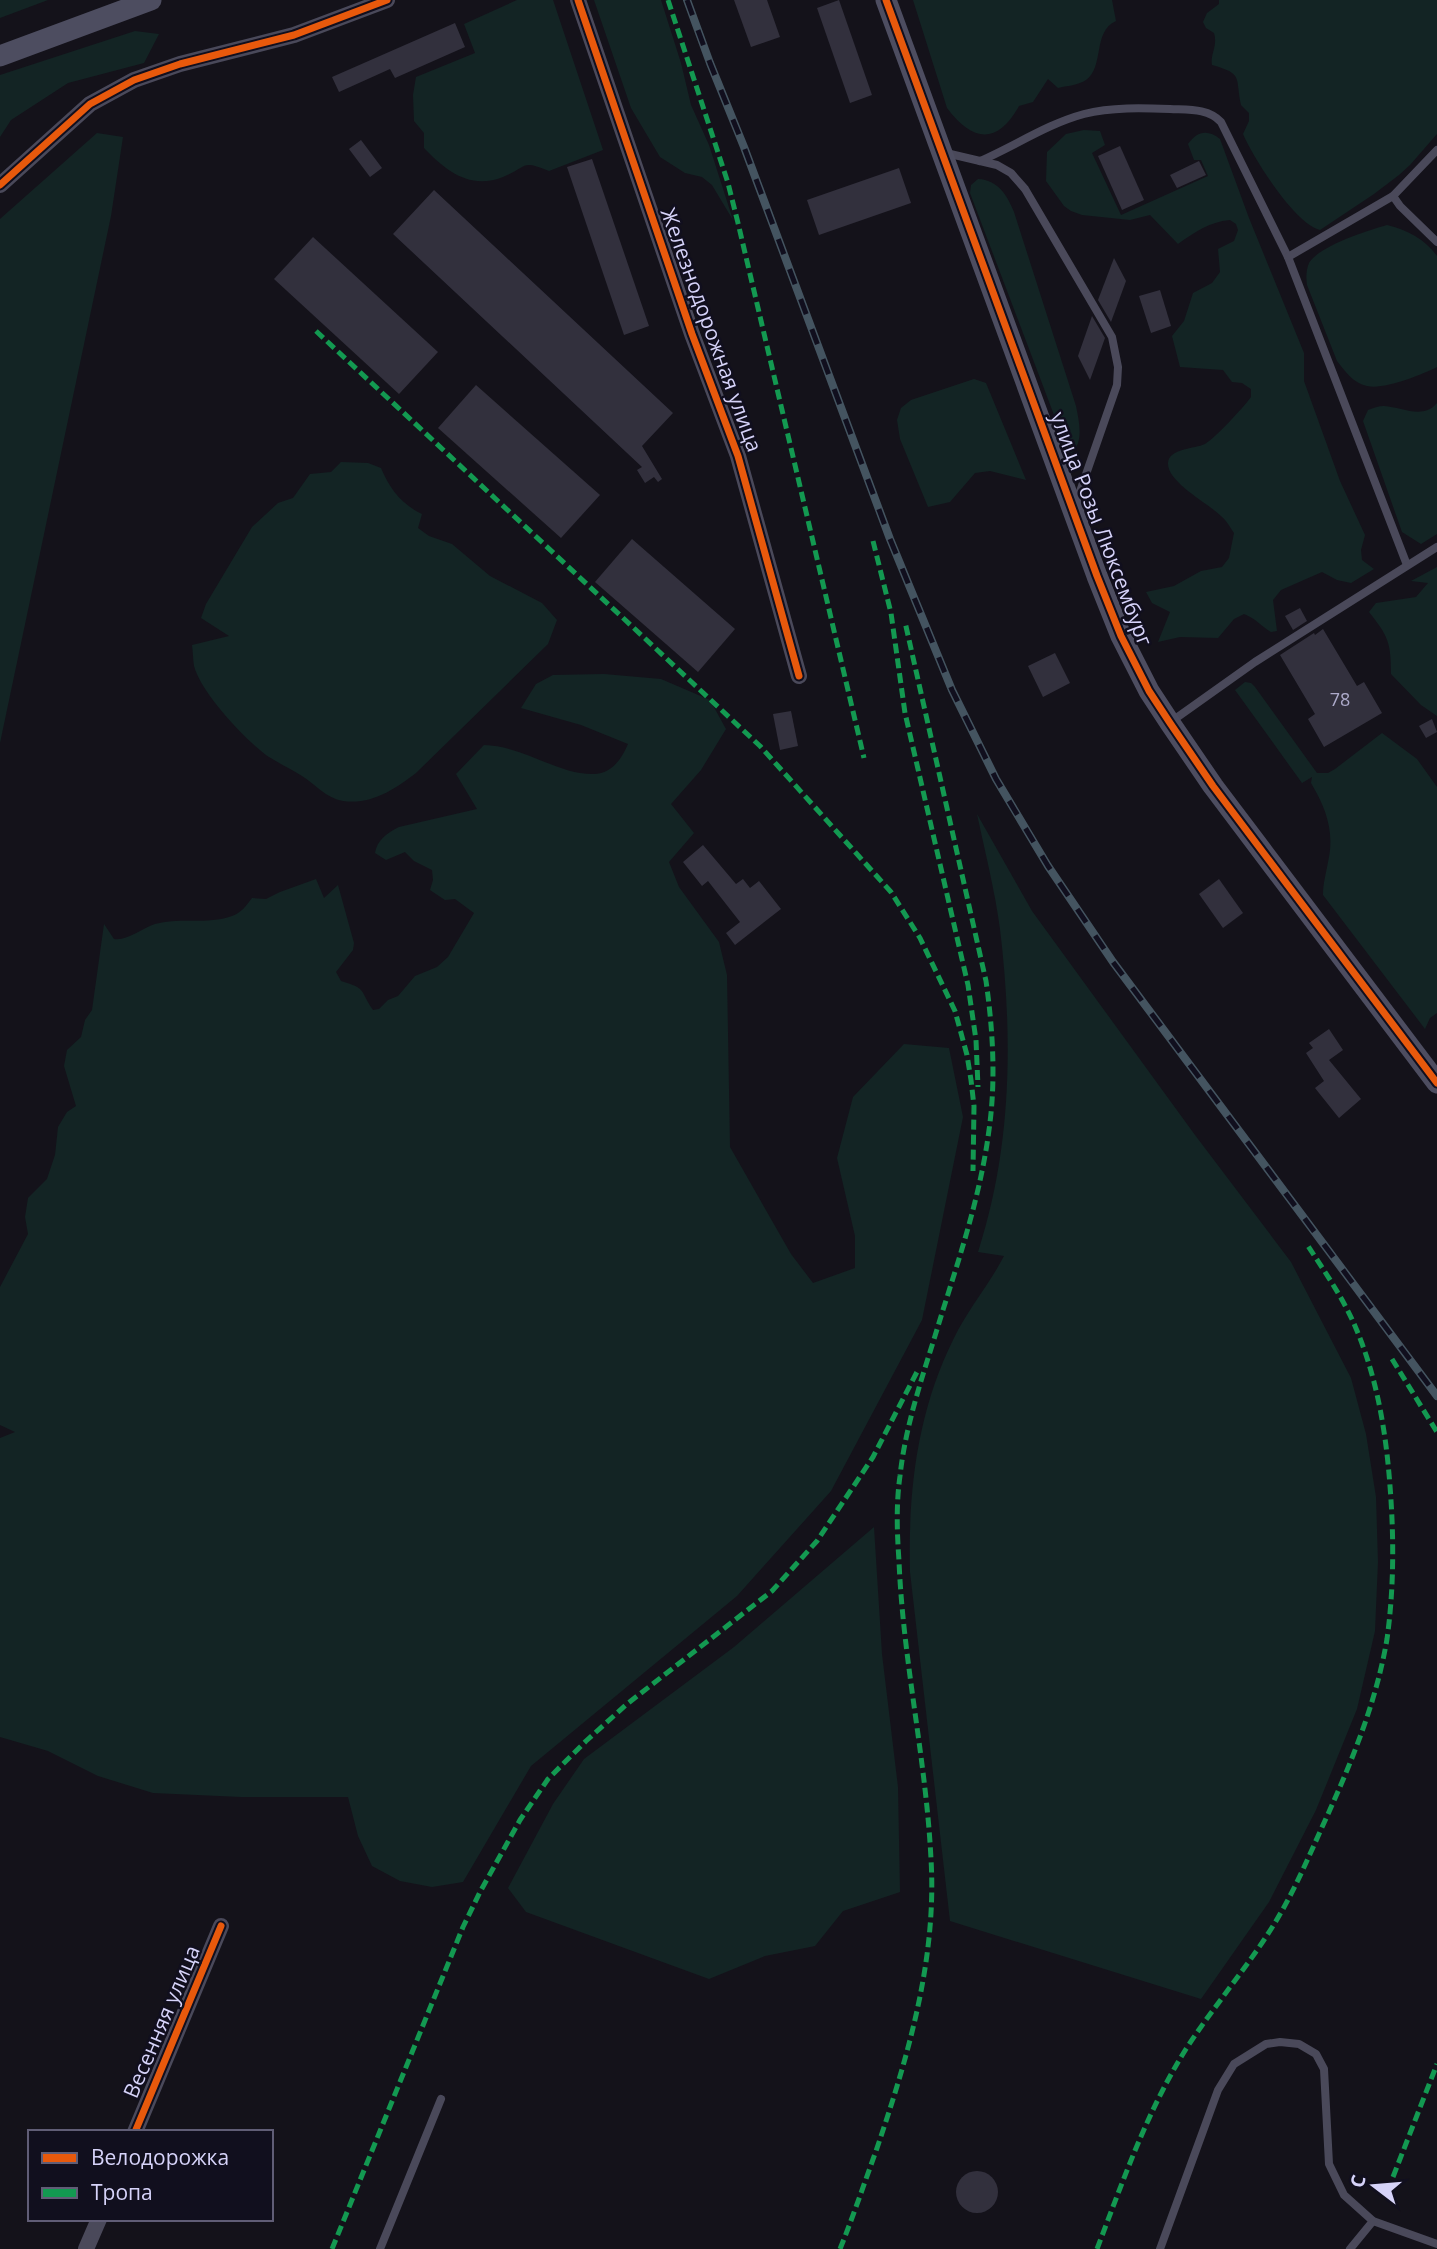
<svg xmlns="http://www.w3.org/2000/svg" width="1437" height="2249" viewBox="0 0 1437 2249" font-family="'Open Sans',sans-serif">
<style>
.green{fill:#132424}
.building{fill:#32303d}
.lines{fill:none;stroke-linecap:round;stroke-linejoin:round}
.lane{stroke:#4a495a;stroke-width:8}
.street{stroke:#4a495a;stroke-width:16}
.secondary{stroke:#4d4d60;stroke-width:21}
.rail-casing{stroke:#445460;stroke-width:8}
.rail{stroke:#110f1e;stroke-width:5;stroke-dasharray:16;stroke-linecap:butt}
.quiet{stroke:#139951;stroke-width:5;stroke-dasharray:10 5;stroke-linecap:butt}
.cycleway-casing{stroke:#110f1e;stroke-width:11}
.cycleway{stroke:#e8590c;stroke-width:7}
.labels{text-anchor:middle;stroke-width:5;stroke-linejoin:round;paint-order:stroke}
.number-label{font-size:18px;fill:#adaaca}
.street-label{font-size:21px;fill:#d6d3f9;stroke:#110f1e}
</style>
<rect width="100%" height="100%" fill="#14121a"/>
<g class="green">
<path d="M0,0h48l-48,18z"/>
<path d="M517,0h36l50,150 -54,21c-29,-12 -21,-4 -46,6 -33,13 -57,-6 -79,-29v-15l-10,-12 -1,-26 3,-18 59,-24 -11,-29z"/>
<path d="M594,0h67l20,63 10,42 18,40 24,75 -21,-35 -10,-8 -17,-4 -25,-16 -29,-49z"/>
<path d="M913,0h199l4,21c-24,11 -11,45 -30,59 -7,5 -20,6 -28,8l-10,-9 -15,23 -14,4c-21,39 -47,36 -72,2z"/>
<path d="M1219,0h218v134l-27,31 -11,10 -25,19 -54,36c-26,-7 -66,-71 -77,-96l6,-13v-8l-8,-8c-6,-28 3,-31 -29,-40 -2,-11 6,-19 2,-32l-8,-5 -3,-6 4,-9 12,-9z"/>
<path d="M135,31l24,3 -15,29 -76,20 -57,37 -11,17v-62z"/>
<path d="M1084,130l16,1 5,14 -13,8 29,62 87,-39 -7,-16h-7l-6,-16c9,-13 20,-15 32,-5l29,79 55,135v28l36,100 25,54 -4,15 1,10 12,9 -23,14 -14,-3 -15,-8 -41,18 -8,10 4,31 -6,1c-10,-6 -16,-14 -27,-18l-10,5 -16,19 -38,-1 -22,5 12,-30 -18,-9 -6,-11 28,-6 27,-15 21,-4 7,-9 5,-25c-4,-6 -8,-13 -13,-17 -13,-13 -54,-34 -53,-53 1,-15 27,-14 37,-19 10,-6 38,-36 46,-47v-8l-9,-6 -10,-1 -9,-12 -43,-3 -8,-31 12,-15 9,-28 19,-10 8,-11 -2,-23 16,-8 4,-11 -2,-6 -6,-4c-21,2 -35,12 -52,24l-28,-29 -20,5 -48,-5 -11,-4 -7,-5 -18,-25 1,-29 19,-18z"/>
<path d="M97,133l26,4 -12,79 -111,527v-524z"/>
<path d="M978,179c20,1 29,16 36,33l62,194c3,15 8,35 -4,47l-4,-1 -98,-259 1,-8z"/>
<path d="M1387,225c20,5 38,14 50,31v111c-16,8 -53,23 -70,19 -14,-3 -22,-15 -30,-25l-30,-76c-1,-7 -1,-15 2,-22 10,-17 60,-33 78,-38z"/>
<path d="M974,379l12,4 40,97 -36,-9 -15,2 -25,29 -22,5 -28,-68 -3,-19 4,-12 10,-8z"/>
<path d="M1437,403v131l-16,10 -19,-12 -39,-111 5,-11c6,-2 10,-4 16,-4 18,1 39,14 53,-3z"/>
<path d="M341,462l27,1 13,5c9,21 20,36 41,46l-4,14 11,8 23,8 38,32 52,27 15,17 -9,24 -132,129c-21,16 -44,32 -73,28 -17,-3 -27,-16 -41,-25 -11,-7 -22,-12 -33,-19 -22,-15 -68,-64 -75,-91 -1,-6 -1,-14 -2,-21l37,-9 -28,-18 5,-14 46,-77 26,-24 15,-5 17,-24 21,-2z"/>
<path d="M1437,567v149l-16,-11 -30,-31c0,-32 -3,-38 -22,-62l7,-9 40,-6 12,-14 -17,-2z"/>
<path d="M604,674l57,5 49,21 16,29 -25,41 -30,34 23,29 -25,29 10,25 40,55 8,33 3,172 61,107 22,29 42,-15v-32l-18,-78 16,-61 51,-53 45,4 14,69 -41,203 -91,171 -94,105 -206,170 -68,116 -31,5 -32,-6 -28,-15 -14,-30 -10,-39h-107l-88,-4 -55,-17 -50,-25 -48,-14v-299l15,-6 -15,-7v-138l28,-53 -3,-17 3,-19 19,-19 8,-24 3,-28 9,-15 9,-6 -12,-40 3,-16 14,-13 4,-17 7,-10 12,-86 10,15c14,2 28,-11 41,-15 25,-7 52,1 77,-8 9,-3 14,-10 20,-18l14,1 14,-7 36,-13 8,19 14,-13 16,58 -1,7 -17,22 5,9c27,8 18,9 32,29l6,-1 9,-9 10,-4 17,-20 22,-9 11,-10 26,-44 -19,-14 -10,1 -15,-10 3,-10 -1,-10 -18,-9 -9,-9 -19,8 -11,-7c2,-13 12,-20 24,-26l78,-18 -21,-35 28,-29c40,1 74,30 110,29 18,0 28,-16 34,-30l-47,-19 -60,-17 15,-24 17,-9z"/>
<path d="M1245,682l6,1 4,4 62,86h11l7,-4 47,-36 35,26 20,28v226l-7,5 -5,11 -102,-134c0,-12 3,-21 5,-33 7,-30 -2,-54 -17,-79l1,-6 -10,6 -67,-93z"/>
<path d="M977,814l55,97 163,224 96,127 60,116 15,56 10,63 2,65 -3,69 -18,78 -41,101 -47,92 -68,97 -251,-78 -40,-349c-2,-81 7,-160 44,-234 14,-29 35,-53 50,-82l-26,-4c34,-105 35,-214 22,-323 -5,-38 -15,-77 -23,-115z"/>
<path d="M874,1527l8,127 16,133 2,105 -57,19 -28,35 -50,10 -56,23 -183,-67 -18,-24 45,-84 31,-45 150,-112z"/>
</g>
<g class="building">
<path d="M734,0h33l13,37 -29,10z"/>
<path d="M839,0l33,95 -22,8 -33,-95z"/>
<path d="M455,23l10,24 -70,31 -5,-9 -51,23 -7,-15z"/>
<path d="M361,140l21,28 -12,9 -21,-28z"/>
<path d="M1120,146l24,54 -22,10 -24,-54z"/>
<path d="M592,159l57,167 -25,9 -57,-168z"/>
<path d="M1199,161l7,14 -29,13 -7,-13z"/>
<path d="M899,168l12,35 -92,32 -12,-35z"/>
<path d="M434,190l239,223 -31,33 20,33 -4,3 -4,-5 -9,6 -8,-13 5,-3 -249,-233z"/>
<path d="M313,237l125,115 -39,42 -125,-115z"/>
<path d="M1114,258l12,23 -15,41 -13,-22z"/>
<path d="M1160,290l11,36 -20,7 -12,-37z"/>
<path d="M1092,316l13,22 -15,42 -12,-24z"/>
<path d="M476,385l124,110 -39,43 -123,-110z"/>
<path d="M632,539l103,90 -37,43 -103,-90z"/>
<path d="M1300,608l7,13 -14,9 -8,-14z"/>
<path d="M1323,629l34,57 7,-4 18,31 -58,34 -16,-28 7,-5 -35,-59 34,-22 1,2z"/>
<path d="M1055,653l15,30 -27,14 -15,-31z"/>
<path d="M791,711l7,35 -18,4 -7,-36z"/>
<path d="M1432,719l5,13 -11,6 -7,-12z"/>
<path d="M703,845l33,39 7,-5 7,9 9,-7 22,28 -46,36 -9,-12 14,-11 -32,-41 -6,5 -19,-24z"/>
<path d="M1219,879l24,34 -20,15 -24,-34z"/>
<path d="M1329,1029l14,21 -14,10 32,39 -22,19 -24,-30 9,-7 -18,-28 7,-5 -4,-5z"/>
<circle cx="977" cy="2192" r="21"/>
</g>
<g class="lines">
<g class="lane">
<path d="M946,153l51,12 14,8 14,16 87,148 6,30 -1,18 -41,118"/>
<path d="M980,161c35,-15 67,-37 104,-47 28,-7 58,-6 86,-5 18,1 38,-1 51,13l67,135 119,308"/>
<path d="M1393,196l7,10 37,36"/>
<path d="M1288,257l105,-61 44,-46"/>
<path d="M1172,721l83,-59 182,-115"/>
<path d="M380,2249l61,-150"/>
<path d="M1160,2249l58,-159 16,-26 32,-20 14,-2 19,2 17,10 8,15 5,95 15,31 29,26 64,23"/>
<path d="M1350,2249l23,-28"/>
</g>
<g class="street">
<path d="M578,0l114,334 46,122 61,220"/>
<path d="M0,185l90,-81 44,-24 46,-16 114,-29 93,-35"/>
<path d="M135,2132l86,-206"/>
<path d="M86,2249l13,-30"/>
</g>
<g class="secondary">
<path d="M886,0l211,576 24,60 28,55 21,32 43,63 224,297"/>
<path d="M0,56l151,-56"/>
</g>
<defs>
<path id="rail" d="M687,0l23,63 34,84 146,392 62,151 44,89 52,87 65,96 324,434"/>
</defs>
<use href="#rail" class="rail-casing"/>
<use href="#rail" class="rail"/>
<g class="quiet">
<path d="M668,0l60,183 10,40 126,535"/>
<path d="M316,331l444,415 131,146 29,46 35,73 12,44 4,25 3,26 -1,65"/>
<path d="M873,541l18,72 14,100 63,272 8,55 2,47"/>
<path d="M1392,1359l45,73"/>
<path d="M1393,2177l44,-113"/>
<path d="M332,2249l131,-322 17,-35 40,-72 28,-41 38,-38 41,-37 145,-113 45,-50 56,-84 46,-89"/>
<path d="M840,2249c13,-32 24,-65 36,-98 32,-94 61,-192 55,-292 -5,-100 -28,-198 -32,-298 -2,-28 -3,-57 1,-85 6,-56 26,-109 42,-163 19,-60 39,-121 47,-183 7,-49 4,-100 -3,-149l-81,-359"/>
<path d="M1097,2249c26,-68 50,-138 89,-200 31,-48 69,-90 97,-140 15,-27 27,-55 40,-84 27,-59 53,-121 64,-186 7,-50 7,-102 3,-153 -4,-54 -13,-109 -35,-160 -12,-28 -30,-54 -47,-80"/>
</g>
<defs>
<g id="cycleway">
<path d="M578,0l114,334 46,122 61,220"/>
<path d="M886,0l211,576 24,60 28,55 21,32 43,63 224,297"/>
<path d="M0,185l90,-81 44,-24 46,-16 114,-29 93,-35"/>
<path d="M135,2132l86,-206"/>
</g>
</defs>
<use href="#cycleway" class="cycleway-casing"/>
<use href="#cycleway" class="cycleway"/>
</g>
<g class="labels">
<g class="number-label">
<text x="1340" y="706">78</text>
</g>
<g class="street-label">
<text transform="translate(711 330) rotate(70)" y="7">Железнодорожная улица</text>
<text transform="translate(1101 529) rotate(69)" y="7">улица Розы Люксембург</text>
<text transform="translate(162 2022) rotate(-67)" y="7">Весенняя улица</text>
</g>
</g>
<rect x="28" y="2130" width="245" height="91" fill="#110f1e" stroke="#605d76" stroke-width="2"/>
<rect x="42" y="2153" width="35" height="10" fill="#e8590c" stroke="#605d76" stroke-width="2"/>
<text x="91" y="2165" font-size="21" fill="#d6d3f9">Велодорожка</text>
<rect x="42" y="2188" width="35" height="10" fill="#139951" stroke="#605d76" stroke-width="2"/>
<text x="91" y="2200" font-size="21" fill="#d6d3f9">Тропа</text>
<g transform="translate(1374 2186) rotate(286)" stroke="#110f1e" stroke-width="5" paint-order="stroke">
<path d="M0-5L12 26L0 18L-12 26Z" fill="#d6d3f9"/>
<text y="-10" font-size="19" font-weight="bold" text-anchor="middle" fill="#d6d3f9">С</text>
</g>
</svg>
